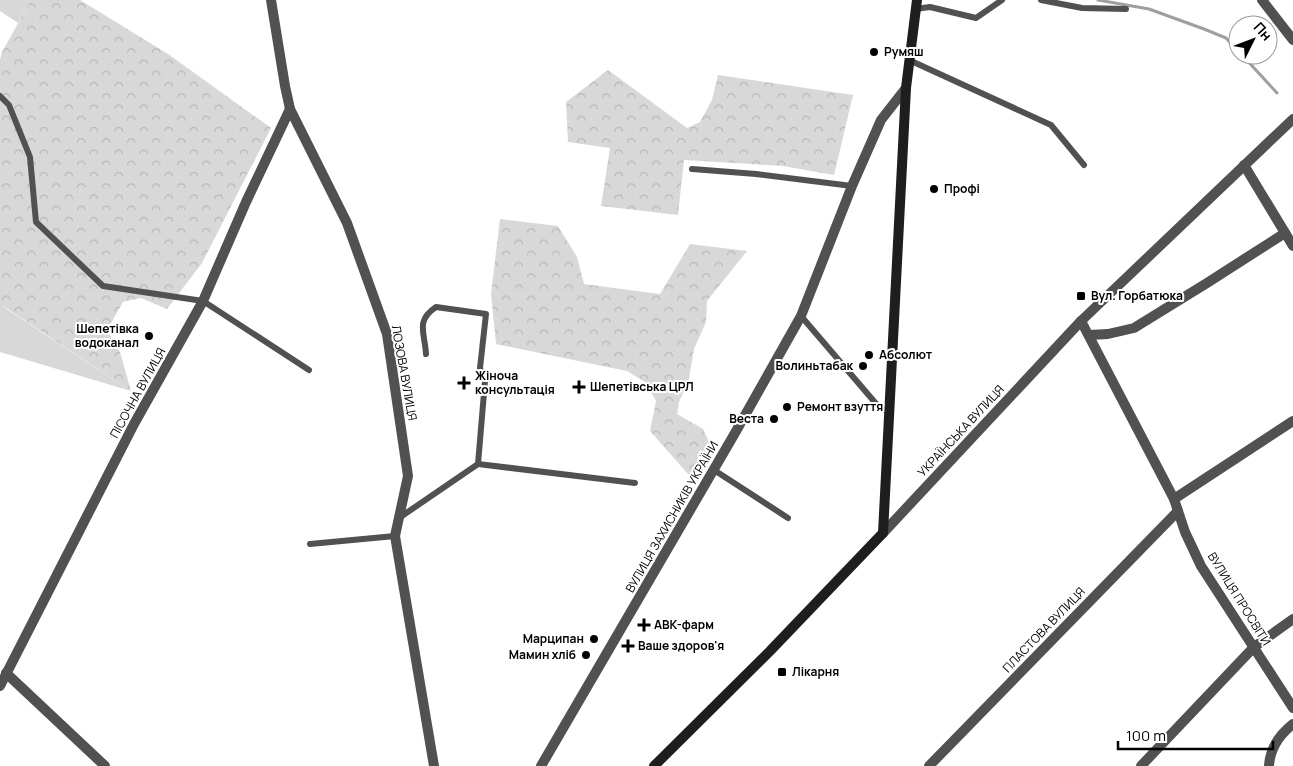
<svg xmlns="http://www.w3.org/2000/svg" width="1293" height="766" viewBox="0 0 1293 766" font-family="Manrope,sans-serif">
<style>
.grass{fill:#d8d8d8}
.forest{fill:url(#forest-crowns)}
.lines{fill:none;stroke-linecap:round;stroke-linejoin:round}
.stream{stroke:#9f9f9f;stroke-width:3}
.service{stroke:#515151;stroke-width:6}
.minor{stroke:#515151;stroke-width:10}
.secondary{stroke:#1e1e1e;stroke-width:10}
.poi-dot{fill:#000;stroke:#fff;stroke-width:2}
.labels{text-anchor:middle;stroke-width:4;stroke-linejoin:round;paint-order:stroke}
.poi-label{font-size:12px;font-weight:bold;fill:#000;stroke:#fff;text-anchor:start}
.street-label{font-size:12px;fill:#000;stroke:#fff}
</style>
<defs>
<pattern id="forest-crowns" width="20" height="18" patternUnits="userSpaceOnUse" patternTransform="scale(1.25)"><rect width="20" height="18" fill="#d8d8d8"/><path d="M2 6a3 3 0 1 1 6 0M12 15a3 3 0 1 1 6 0" fill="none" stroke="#b8b8b8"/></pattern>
</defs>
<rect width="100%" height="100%" fill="#fff"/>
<g class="grass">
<path d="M0,0h31l-13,23 -18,-12z"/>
<path d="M0,302l5,6 126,83 -131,-39z"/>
</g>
<g class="forest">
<path d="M31,0h49l88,54 103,74 -69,135 -35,46 -26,-11 -18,4 -16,28 13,22 11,39 -131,-87v-244l2,-8z"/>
<path d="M608,70l79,58 13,-6 12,-22 6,-25 135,20 -19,80 -51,-9 -99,-6 -6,55 -77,-9 9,-58 -42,-6 -2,-40z"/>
<path d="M500,219l58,7 19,31 7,27 76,10 30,-50 57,7 -40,50 -1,21 -12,27 -5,30 -10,23 -2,12 26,15 10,21 -17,33 -46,-52 6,-30 -11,-19 -18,-11 -131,-27 -5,-50z"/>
</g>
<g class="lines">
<g class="stream">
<path d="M1098,0l51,9 55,20 22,9 12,13"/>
<path d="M1242,55l35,38"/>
</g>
<g class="service">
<path d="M1041,0l41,8 44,1"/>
<path d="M915,9l15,-2 46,11 26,-18"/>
<path d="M909,60l142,65 33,40"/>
<path d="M0,96l9,9 21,52 6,65 67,64 100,15 106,69"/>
<path d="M692,169l64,5 96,12"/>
<path d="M801,316l77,90 11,6"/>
<path d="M478,464l157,19"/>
<path d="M714,470l74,48"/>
<path d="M399,518l79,-54 7,-83 -5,-13 6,-54 -50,-7c-21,14 -11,26 -10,47"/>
<path d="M310,544l85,-8"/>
</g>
<g class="minor">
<path d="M271,0l14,86 5,23 57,114 40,111 21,142 -13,60 39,230"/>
<path d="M1262,0l31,40"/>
<path d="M1244,165l49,81"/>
<path d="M1081,321l93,178 11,33 16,34 92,142"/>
<path d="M1089,335l19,-1 26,-6 73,-45 78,-50"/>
<path d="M1174,499l119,-78"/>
<path d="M883,533l198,-212 212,-202"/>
<path d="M6,673l99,93"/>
<path d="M0,686l134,-262 69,-123 43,-99 44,-93"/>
<path d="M541,766l194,-333 66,-117 51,-130 29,-66 25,-32"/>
<path d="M929,766l249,-255"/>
<path d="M1141,766l113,-119 39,-28"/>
<path d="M1269,766c1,-18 10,-31 24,-42"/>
</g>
<path class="secondary" d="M654,766l116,-115 113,-118 23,-445 11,-88"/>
</g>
<g class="poi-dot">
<circle cx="874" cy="52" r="5"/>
<circle cx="934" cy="189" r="5"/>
<rect x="1076" y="291" width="10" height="10" rx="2.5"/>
<circle cx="149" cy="336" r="5"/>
<circle cx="869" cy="355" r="5"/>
<circle cx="863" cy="366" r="5"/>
<path d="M461.5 375.5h5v5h5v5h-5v5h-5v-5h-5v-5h5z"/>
<path d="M576.5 379.5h5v5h5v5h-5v5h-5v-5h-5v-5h5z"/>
<circle cx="787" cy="407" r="5"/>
<circle cx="774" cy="419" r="5"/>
<path d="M641.5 617.5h5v5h5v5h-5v5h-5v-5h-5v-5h5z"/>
<circle cx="594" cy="639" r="5"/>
<path d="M625.5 638.5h5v5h5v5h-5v5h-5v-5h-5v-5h5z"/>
<circle cx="586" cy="655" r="5"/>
<rect x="777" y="667" width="10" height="10" rx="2.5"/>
</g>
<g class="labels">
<g class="poi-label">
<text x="884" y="56">Румяш</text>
<text x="944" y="193">Профі</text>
<text x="1091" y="300">Вул. Горбатюка</text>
<text x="139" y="333" text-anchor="end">Шепетівка<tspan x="139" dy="14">водоканал</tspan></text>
<text x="879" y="359">Абсолют</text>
<text x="853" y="370" text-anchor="end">Волиньтабак</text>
<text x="475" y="380">Жіноча<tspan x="475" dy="14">консультація</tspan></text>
<text x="590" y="391">Шепетівська ЦРЛ</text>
<text x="797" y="411">Ремонт взуття</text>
<text x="764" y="423" text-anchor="end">Веста</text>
<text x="654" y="629">АВК-фарм</text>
<text x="584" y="643" text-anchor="end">Марципан</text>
<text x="638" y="650">Ваше здоров'я</text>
<text x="576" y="659" text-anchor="end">Мамин хліб</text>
<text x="792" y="676">Лікарня</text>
</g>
<g class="street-label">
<text transform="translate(404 373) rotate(80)" y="4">ЛОЗОВА ВУЛИЦЯ</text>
<text transform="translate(138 393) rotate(-61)" y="4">ПІСОЧНА ВУЛИЦЯ</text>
<text transform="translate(961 431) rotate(-47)" y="4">УКРАЇНСЬКА ВУЛИЦЯ</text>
<text transform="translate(672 517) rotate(-60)" y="4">ВУЛИЦЯ ЗАХИСНИКІВ УКРАЇНИ</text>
<text transform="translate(1239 599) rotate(58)" y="4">ВУЛИЦЯ ПРОСВІТИ</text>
<text transform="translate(1044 630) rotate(-46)" y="4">ПЛАСТОВА ВУЛИЦЯ</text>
</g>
</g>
<g transform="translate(1253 40) rotate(48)"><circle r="24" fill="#ffffff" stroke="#999999"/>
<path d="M0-4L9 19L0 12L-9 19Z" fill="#000000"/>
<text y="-8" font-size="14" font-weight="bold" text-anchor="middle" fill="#000000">Пн</text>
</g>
<path d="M1118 741v8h155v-8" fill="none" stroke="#000000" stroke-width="2.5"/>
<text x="1126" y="741" font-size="15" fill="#000000" stroke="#ffffff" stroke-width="4" paint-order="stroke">100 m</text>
</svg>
